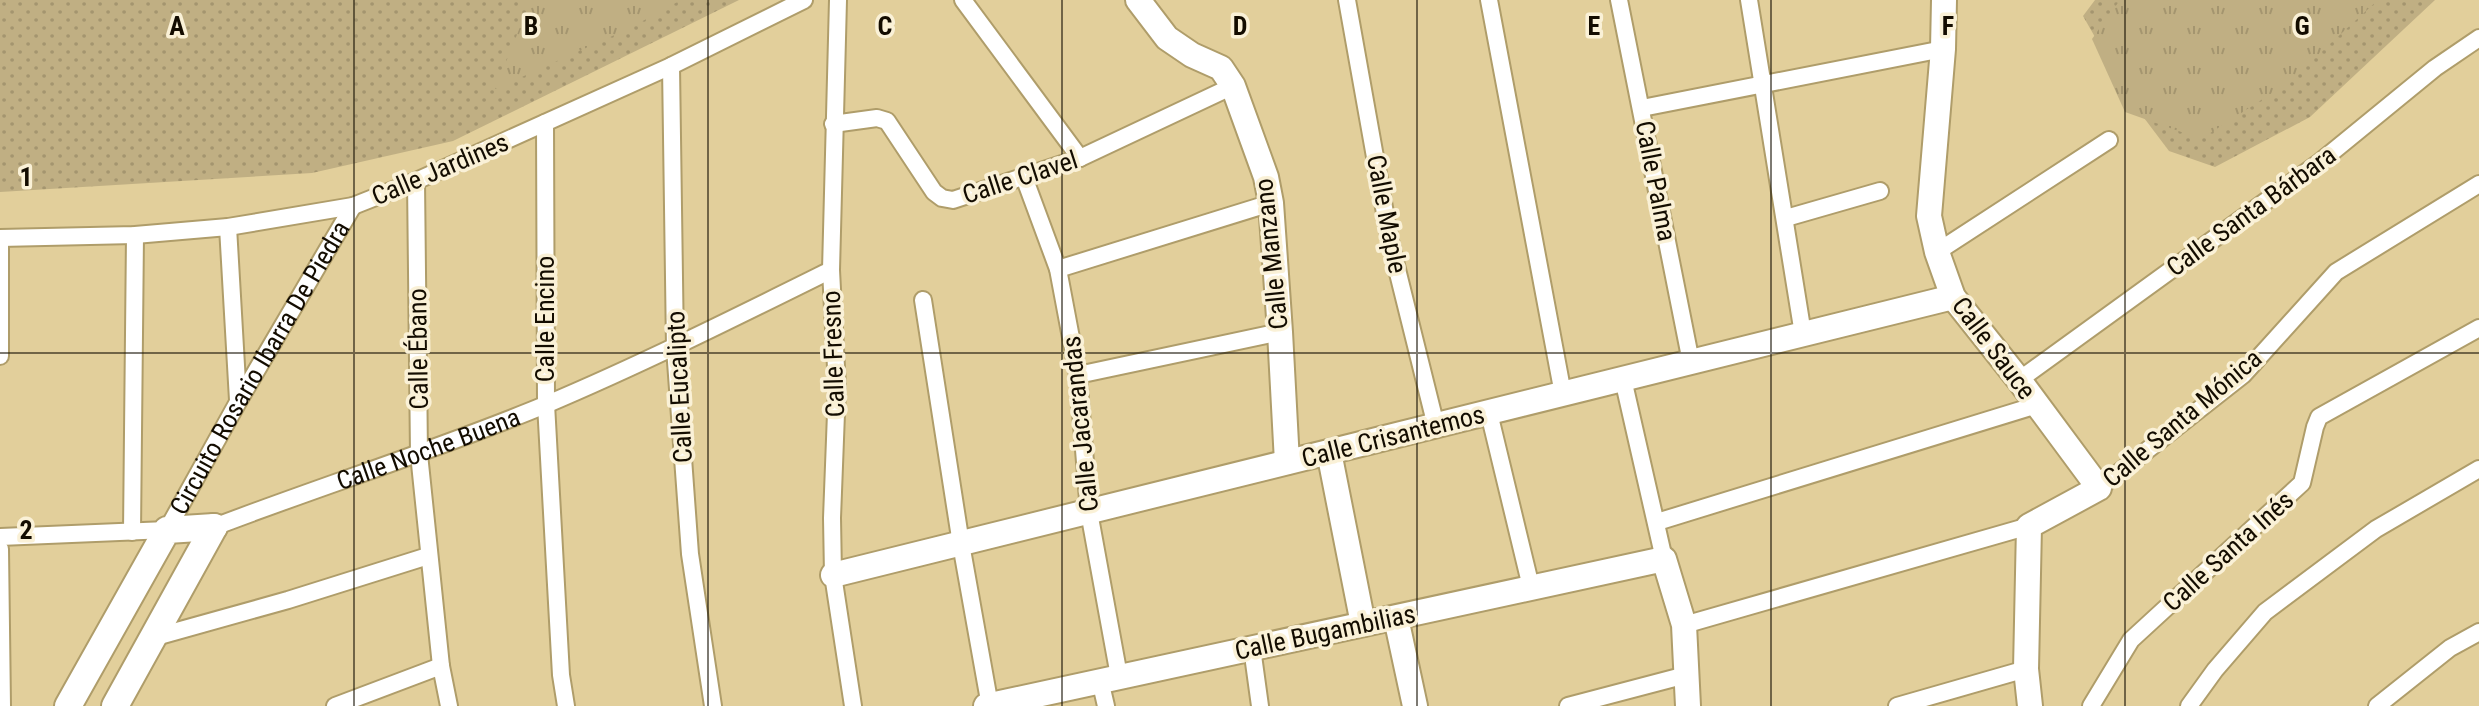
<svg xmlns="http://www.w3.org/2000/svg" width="2479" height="706" viewBox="0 0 2479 706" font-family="'Roboto Condensed',sans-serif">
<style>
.grass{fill:url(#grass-dots)}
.park{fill:url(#park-tufts)}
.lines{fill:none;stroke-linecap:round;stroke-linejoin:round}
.street-casing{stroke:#af9d6a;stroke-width:20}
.secondary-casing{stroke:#af9d6a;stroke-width:28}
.primary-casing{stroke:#af9d6a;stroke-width:30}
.street{stroke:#fff;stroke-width:16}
.secondary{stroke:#fff;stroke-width:24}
.primary{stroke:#fff;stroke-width:26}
.grid{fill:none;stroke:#130c00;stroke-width:2;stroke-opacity:0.55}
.labels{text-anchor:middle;stroke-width:7;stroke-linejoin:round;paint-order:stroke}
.street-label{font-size:26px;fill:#130c00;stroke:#faf1d7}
.grid-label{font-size:26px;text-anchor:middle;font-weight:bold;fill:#130c00;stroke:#faf1d7;stroke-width:7;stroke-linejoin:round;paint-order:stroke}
</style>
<defs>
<pattern id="grass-dots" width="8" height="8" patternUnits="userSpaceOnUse" patternTransform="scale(2)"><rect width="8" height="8" fill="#c0af83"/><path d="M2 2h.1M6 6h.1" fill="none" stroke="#a4956f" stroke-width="1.8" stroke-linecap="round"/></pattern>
<pattern id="park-tufts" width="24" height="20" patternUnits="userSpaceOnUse" patternTransform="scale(2)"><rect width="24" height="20" fill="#c0af83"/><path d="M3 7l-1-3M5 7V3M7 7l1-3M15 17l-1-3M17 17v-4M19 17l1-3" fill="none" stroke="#a4956f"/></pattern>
</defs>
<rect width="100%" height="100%" fill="#e2cf9b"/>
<g class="grass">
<path d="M0,0h739l-286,141 -141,32 -312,19z"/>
<path d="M2095,0h340l-125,117 -95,50 -46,-16 -37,-49 -49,-86z"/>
</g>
<g class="park">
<path d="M531,0h150l-51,28 -135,61z"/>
<path d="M2120,0h258l-92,84 -85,55 -76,-27 -33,-73z"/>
</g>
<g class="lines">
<defs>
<g id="street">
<path d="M838,0l-7,270 6,117 -5,131 1,57 20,131"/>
<path d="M963,0l117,158"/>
<path d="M1347,0l43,241 46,185"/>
<path d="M1489,0l74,394"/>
<path d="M1619,0l72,362"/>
<path d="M1749,0l54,334"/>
<path d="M671,66l4,282 15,206 23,152"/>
<path d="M1642,108l301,-59"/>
<path d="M545,123l1,281 15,271 5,31"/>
<path d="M833,124l44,-6 10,3 47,71 8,6 11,2 127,-42 153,-72"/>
<path d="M1024,177l34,92 20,106 11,137 30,164"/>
<path d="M416,181l3,273 22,212 8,40"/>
<path d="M1786,218l94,-27"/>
<path d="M228,227l10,173"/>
<path d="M0,238l135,-3 93,-8 125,-21 63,-25 255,-115 133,-66"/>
<path d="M1937,252l172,-112"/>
<path d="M1058,269l213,-66"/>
<path d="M923,300l38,244 29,162"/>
<path d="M0,356v-118"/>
<path d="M1078,375l202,-43"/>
<path d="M1623,379l41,180"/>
<path d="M2019,380l301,-218 115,-94 44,-30"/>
<path d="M1489,413l42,174"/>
<path d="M2099,488l144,-113 93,-103 143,-88"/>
<path d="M1657,522l380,-117"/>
<path id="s1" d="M214,527c110,-42 222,-77 331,-122 97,-41 191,-88 286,-135"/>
<path d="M132,532l3,-297"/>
<path id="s2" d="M0,537l167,-7 71,-128 115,-196"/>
<path d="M0,549l2,157"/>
<path d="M1684,625l345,-99"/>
<path d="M152,638l136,-38 140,-44"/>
<path d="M1252,648l8,58"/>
<path d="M1100,680l6,26"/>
<path d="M335,706l106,-40"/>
<path d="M1568,706l118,-31"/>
<path d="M1897,706l129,-37"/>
<path d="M2091,706l40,-66 171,-157 13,-56 4,-10 160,-89"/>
<path d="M2189,706l26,-36 50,-58 111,-83 103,-60"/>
<path d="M2377,706l73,-58 29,-16"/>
</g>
<g id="secondary">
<path d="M1138,0l29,38 25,17 29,13 12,18 33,91 5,26 9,129 7,130"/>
<path d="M1944,0l-1,49 -14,167 8,36 16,45 66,83 80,108 -70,38 -3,143 4,37"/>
<path d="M1329,452l34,172"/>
<path d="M833,575l1120,-278"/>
<path d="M1396,618l19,88"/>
<path d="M986,706l678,-147 20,66 4,81"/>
</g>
<g id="primary">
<path d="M68,706l99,-176 47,-3"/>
<path d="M115,706l99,-179"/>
</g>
</defs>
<use href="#street" class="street-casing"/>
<use href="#secondary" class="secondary-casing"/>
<use href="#primary" class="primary-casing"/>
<use href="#street" class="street"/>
<use href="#secondary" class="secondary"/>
<use href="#primary" class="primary"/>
</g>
<path class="grid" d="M354,0v706M708,0v706M1062,0v706M1417,0v706M1771,0v706M2125,0v706M0,353h2479"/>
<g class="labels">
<g class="street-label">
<text transform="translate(440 169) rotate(-23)" y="9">Calle Jardines</text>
<text transform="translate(1020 177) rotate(-18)" y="9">Calle Clavel</text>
<text transform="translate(1656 181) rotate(79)" y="9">Calle Palma</text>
<text transform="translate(2251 211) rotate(-36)" y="9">Calle Santa Bárbara</text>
<text transform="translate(1387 214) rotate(79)" y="9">Calle Maple</text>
<text transform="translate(1271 254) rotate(-96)" y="9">Calle Manzano</text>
<text transform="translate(545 319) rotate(-90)" y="9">Calle Encino</text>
<text transform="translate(1994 348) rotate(53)" y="9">Calle Sauce</text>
<text transform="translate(418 349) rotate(-91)" y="9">Calle Ébano</text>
<text transform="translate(833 354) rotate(-92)" y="9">Calle Fresno</text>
<text dy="9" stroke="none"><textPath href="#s2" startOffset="354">Circuito Rosario Ibarra De Piedra</textPath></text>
<text transform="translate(679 387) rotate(-93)" y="9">Calle Eucalipto</text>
<text transform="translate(2182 418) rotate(-40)" y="9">Calle Santa Mónica</text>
<text transform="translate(1080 424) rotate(-96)" y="9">Calle Jacarandas</text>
<text transform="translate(1393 436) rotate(-14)" y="9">Calle Crisantemos</text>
<text dy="9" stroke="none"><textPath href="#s1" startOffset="228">Calle Noche Buena</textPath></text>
<text transform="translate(2228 551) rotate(-42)" y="9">Calle Santa Inés</text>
<text transform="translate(1325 632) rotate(-12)" y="9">Calle Bugambilias</text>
</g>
</g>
<g class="grid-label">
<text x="177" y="35">A</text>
<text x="531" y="35">B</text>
<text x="885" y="35">C</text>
<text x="1240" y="35">D</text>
<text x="1594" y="35">E</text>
<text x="1948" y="35">F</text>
<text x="2302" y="35">G</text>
<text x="26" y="186">1</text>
<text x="26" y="539">2</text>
</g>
</svg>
